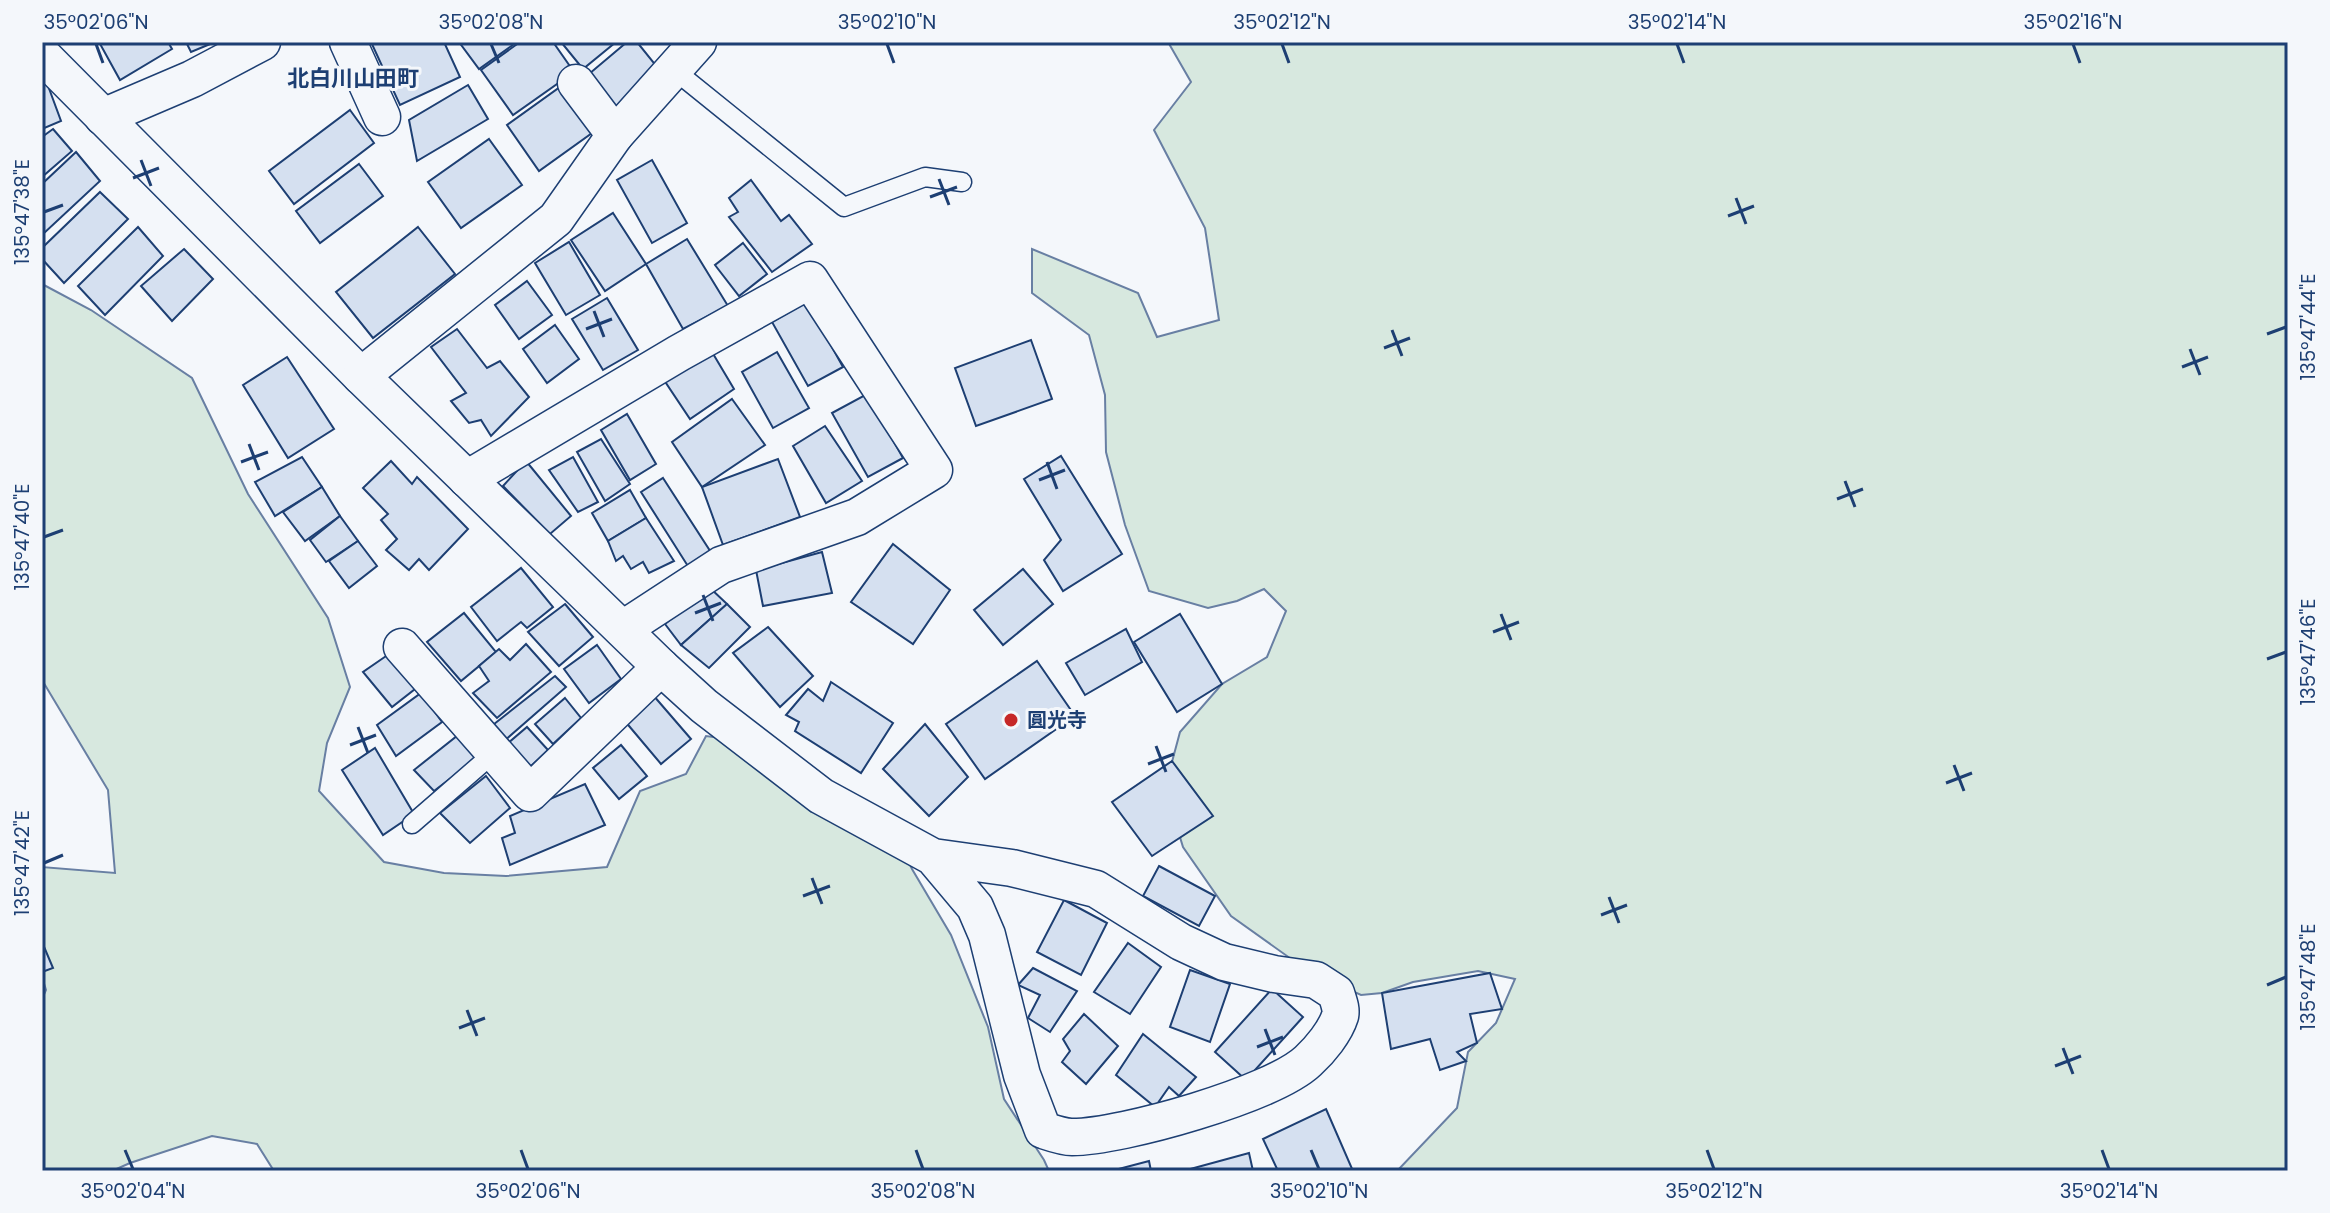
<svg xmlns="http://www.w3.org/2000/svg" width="2330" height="1213" viewBox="0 0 2330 1213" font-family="Poppins,'Noto Sans JP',sans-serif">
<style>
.green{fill:#d7e8df;stroke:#687fa3;stroke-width:2}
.building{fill:#d5e0f0;stroke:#1d3f73;stroke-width:2}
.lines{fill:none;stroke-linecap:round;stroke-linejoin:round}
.service-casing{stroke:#1d3f73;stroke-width:21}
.minor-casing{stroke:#1d3f73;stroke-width:39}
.service{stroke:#f4f7fb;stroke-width:18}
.minor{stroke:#f4f7fb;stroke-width:36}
.ticks{fill:none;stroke:#1d3f73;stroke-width:3}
.poi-dot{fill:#c62828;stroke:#f4f7fb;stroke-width:3}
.labels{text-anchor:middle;stroke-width:6;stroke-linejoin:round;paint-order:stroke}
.poi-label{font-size:20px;font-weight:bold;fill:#1d3f73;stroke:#f4f7fb;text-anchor:start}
.neighbourhood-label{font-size:22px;font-weight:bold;fill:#1d3f73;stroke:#f4f7fb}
.neatline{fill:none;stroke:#1d3f73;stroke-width:3}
.ticks-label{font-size:20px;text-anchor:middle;fill:#1d3f73}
</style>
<rect width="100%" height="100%" fill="#f4f7fb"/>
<g class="green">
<path d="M1168,42h1120v1129h-891l60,-63 11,-56 28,-29 19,-44 -37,-8 -65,11 -31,11 -21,2 -53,-24 -77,-55 -48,-69 -18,-59 15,-56 42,-48 45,-27 19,-46 -22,-22 -27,12 -29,7 -59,-17 -24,-66 -19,-73 -1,-57 -16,-60 -57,-42v-44l106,44 19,44 62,-17 -14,-92 -51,-98 37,-48z"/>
<path d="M42,284l49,26 101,68 56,116 80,124 22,69 -23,56 -8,48 65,71 60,11 62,3 101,-9 33,-76 46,-17 20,-38 38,5 154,98 14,30 39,66 37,92 16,72 40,61 5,11h-775l-17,-27 -45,-8 -82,27 -18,8h-70v-172l4,-9 -4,-13v-110l73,6 -7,-83 -66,-110z"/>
</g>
<g class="building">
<path d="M99,42h69l4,7 -52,31z"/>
<path d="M186,42h29l-24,10z"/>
<path d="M371,42h73l16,35 -60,28z"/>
<path d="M459,42h58l-38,27z"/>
<path d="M520,42h33l21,30 -61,43 -32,-45z"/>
<path d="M561,42h55l-33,27z"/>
<path d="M627,42h10l25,31 -49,41 -30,-35z"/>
<path d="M567,82l32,46 -60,43 -32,-46z"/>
<path d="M47,83l14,38 -19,8v-44z"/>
<path d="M468,85l20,34 -71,42 -8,-41z"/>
<path d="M350,110l24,33 -80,61 -25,-33z"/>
<path d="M53,129l19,22 -30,26v-40z"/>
<path d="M489,139l33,46 -61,43 -33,-46z"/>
<path d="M76,152l24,29 -58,54v-51z"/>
<path d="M652,160l35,63 -35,20 -35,-63z"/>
<path d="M359,164l24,32 -63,47 -24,-32z"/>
<path d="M751,180l30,41 8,-6 23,29 -40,28 -43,-55 9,-5 -9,-14z"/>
<path d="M100,192l28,27 -64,64 -22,-24v-11z"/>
<path d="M613,213l33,51 -41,27 -34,-51z"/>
<path d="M138,227l25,29 -58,59 -27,-29z"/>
<path d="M418,227l37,47 -82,64 -37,-46z"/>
<path d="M687,239l41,67 -45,23 -37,-65z"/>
<path d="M569,242l31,53 -34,20 -31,-52z"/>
<path d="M743,243l24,31 -28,22 -24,-31z"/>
<path d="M184,249l29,30 -41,42 -31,-35z"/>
<path d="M527,281l25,34 -33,24 -24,-34z"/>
<path d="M607,298l31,52 -35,20 -31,-51z"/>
<path d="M807,302l36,65 -35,19 -36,-64z"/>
<path d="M555,325l24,34 -32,24 -24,-34z"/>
<path d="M457,329l30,39 13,-7 29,36 -38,39 -10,-16 -12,3 -18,-22 15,-8 -35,-46z"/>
<path d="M1031,340l21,59 -76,27 -21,-58z"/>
<path d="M712,352l22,37 -44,30 -26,-39z"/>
<path d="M777,352l32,56 -36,20 -31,-56z"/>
<path d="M287,357l47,72 -46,29 -45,-73z"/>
<path d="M867,394l36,64 -35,19 -36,-64z"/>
<path d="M732,399l33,46 -63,42 -30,-45z"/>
<path d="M627,414l29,50 -26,16 -29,-50z"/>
<path d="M825,426l37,55 -36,22 -33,-57z"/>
<path d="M601,439l29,45 -25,17 -28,-49z"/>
<path d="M1061,456l61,98 -59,37 -19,-31 17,-20 -37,-61z"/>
<path d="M302,457l20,30 -47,29 -20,-34z"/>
<path d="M573,457l25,45 -20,10 -29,-42z"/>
<path d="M778,459l22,58 -77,28 -21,-58z"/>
<path d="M391,461l21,23 5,-7 51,52 -39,41 -10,-11 -10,11 -23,-20 11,-11 -16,-19 7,-6 -25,-26z"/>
<path d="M526,461l45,55 -21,18 -47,-48z"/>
<path d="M663,478l51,79 -23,14 -50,-79z"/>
<path d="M322,487l18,29 -35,25 -22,-29z"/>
<path d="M630,490l16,28 -38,23 -16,-28z"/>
<path d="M340,516l18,25 -32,21 -16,-22z"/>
<path d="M646,518l28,43 -25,12 -6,-11 -12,7 -8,-13 -7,5 -8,-20z"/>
<path d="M358,541l19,25 -28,22 -20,-27z"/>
<path d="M893,544l57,46 -37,54 -62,-42z"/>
<path d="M822,552l10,41 -69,13 -7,-36z"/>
<path d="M521,568l32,39 -26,21 -6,-6 -24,19 -26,-34z"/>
<path d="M1023,569l30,35 -50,41 -29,-35z"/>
<path d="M709,587l18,17 -46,41 -16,-21z"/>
<path d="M565,604l28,33 -34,29 -31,-34z"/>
<path d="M727,604l23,23 -41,41 -28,-23z"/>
<path d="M464,613l32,39 -35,29 -34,-39z"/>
<path d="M1180,614l42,70 -45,28 -43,-70z"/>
<path d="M768,627l45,49 -33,31 -47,-54z"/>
<path d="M1126,629l16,33 -57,33 -19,-32z"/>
<path d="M526,644l25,28 -54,46 -24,-25 16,-12 -10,-15 20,-17 11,11z"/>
<path d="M597,645l24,34 -32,24 -25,-34z"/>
<path d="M389,654l26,35 -23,18 -29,-35z"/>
<path d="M1037,661l38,55 -90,63 -39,-55z"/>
<path d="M555,676l11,11 -63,55 -14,-14z"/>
<path d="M831,682l62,41 -32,50 -66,-42 4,-9 -13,-7 22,-26 15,12z"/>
<path d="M421,693l21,29 -46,34 -19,-31z"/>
<path d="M653,695l38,44 -30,25 -37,-44z"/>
<path d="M565,698l16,20 -28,26 -18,-20z"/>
<path d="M925,724l43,53 -39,39 -46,-47z"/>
<path d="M527,727l21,23 -18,17 -30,-17z"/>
<path d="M462,732l19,23 -47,36 -20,-21z"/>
<path d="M621,745l26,31 -28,23 -26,-31z"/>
<path d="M375,748l39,66 -31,21 -41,-65z"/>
<path d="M1172,761l41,55 -61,40 -40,-54z"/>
<path d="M486,776l24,32 -40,35 -30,-30z"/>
<path d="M585,784l20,41 -95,40 -8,-27 13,-5 -5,-17z"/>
<path d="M1159,866l56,30 -16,30 -56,-30z"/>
<path d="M1064,900l43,23 -26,52 -44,-23z"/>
<path d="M42,942l11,26 -11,4z"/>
<path d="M1128,943l33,24 -31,47 -36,-22z"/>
<path d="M1033,968l44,23 -27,41 -22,-14 12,-23 -22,-10z"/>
<path d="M1190,970l40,14 -20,58 -40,-15z"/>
<path d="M1490,973l12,36 -32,5 7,29 -20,9 9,9 -26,9 -10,-31 -39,10 -9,-56z"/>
<path d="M1272,989l31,28 -57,63 -31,-28z"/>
<path d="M1084,1014l34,32 -32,38 -24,-22 8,-11 -7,-12z"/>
<path d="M1143,1034l53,43 -17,19 -10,-9 -14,20 -39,-32z"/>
<path d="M1326,1109l27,62h-75l-15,-32z"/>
<path d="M1249,1153l4,18h-70z"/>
<path d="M1149,1161l2,10h-40z"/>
</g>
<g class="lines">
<defs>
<g id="service">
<path d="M673,69l171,138 81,-30 37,5"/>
<path d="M412,824l83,-72"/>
</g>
<g id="minor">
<path d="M348,42l34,75"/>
<path d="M42,55l319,321 300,291 43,39 117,90 112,61 79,11 84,21 85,53 43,20 50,12 42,6 20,13c2,7 6,16 4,23 -5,16 -20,34 -32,45 -35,33 -186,76 -236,76 -9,0 -20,-4 -29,-7l-21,-55 -35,-140 -12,-28 -42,-50"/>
<path d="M103,117l89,-38 70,-37"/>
<path d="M615,135l83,-93"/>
<path d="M361,376l195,-157 59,-84 -39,-52"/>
<path d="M467,479l212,-126 131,-73 124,190 -77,47 -136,48 -98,64"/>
<path d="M402,647l128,146 131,-126"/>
</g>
</defs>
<use href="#service" class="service-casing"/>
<use href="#minor" class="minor-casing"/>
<use href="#service" class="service"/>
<use href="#minor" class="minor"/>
</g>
<path class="ticks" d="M96,44l7,19M491,44l8,19M887,44l7,19M1282,44l7,19M1677,44l7,19M2073,44l7,19M141,160l10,26M133,178l26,-10M939,179l10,26M930,197l27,-10M1736,198l10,26M44,212l19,-7M1728,216l26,-10M594,311l10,26M586,329l26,-10M1392,330l10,26M2267,334l19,-7M1384,348l26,-10M2190,349l10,26M2182,367l26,-10M249,444l10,26M241,462l27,-10M1047,462l10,27M1039,480l26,-10M1845,481l10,26M1837,499l26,-10M44,537l19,-7M703,595l10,26M695,613l26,-10M1501,614l10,26M1493,632l26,-10M2267,659l19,-7M358,727l10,26M350,745l26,-10M1156,746l10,26M1148,764l26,-10M1954,765l10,26M1946,783l26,-10M44,863l19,-8M812,878l10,26M803,896l27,-10M1609,897l10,26M1601,915l26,-10M2267,985l19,-8M467,1010l10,26M459,1028l26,-10M1265,1029l10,26M1257,1047l26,-10M2063,1048l10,26M2055,1066l26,-10M125,1150l8,19M521,1150l7,19M916,1150l7,19M1311,1150l8,19M1707,1150l7,19M2102,1150l7,19"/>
<circle class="poi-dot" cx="1011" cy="720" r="8"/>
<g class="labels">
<g class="poi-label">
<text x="1027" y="727">圓光寺</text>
</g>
<g class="neighbourhood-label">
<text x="353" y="86">北白川山田町</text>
</g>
</g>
<rect width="2330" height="1213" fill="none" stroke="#f4f7fb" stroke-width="88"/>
<rect x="44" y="44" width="2242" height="1125" class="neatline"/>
<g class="ticks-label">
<text x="96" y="29">35°02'06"N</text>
<text x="491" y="29">35°02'08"N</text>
<text x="887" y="29">35°02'10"N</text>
<text x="1282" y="29">35°02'12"N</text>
<text x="1677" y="29">35°02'14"N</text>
<text x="2073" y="29">35°02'16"N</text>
<text transform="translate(22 212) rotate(-90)" y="7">135°47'38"E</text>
<text transform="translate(2308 327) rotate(-90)" y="7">135°47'44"E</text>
<text transform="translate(22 537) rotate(-90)" y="7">135°47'40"E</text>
<text transform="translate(2308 652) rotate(-90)" y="7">135°47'46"E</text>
<text transform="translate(22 863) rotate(-90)" y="7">135°47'42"E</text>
<text transform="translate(2308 977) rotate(-90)" y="7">135°47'48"E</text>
<text x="133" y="1198">35°02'04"N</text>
<text x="528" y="1198">35°02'06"N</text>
<text x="923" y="1198">35°02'08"N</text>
<text x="1319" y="1198">35°02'10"N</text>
<text x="1714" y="1198">35°02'12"N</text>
<text x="2109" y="1198">35°02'14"N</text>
</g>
</svg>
